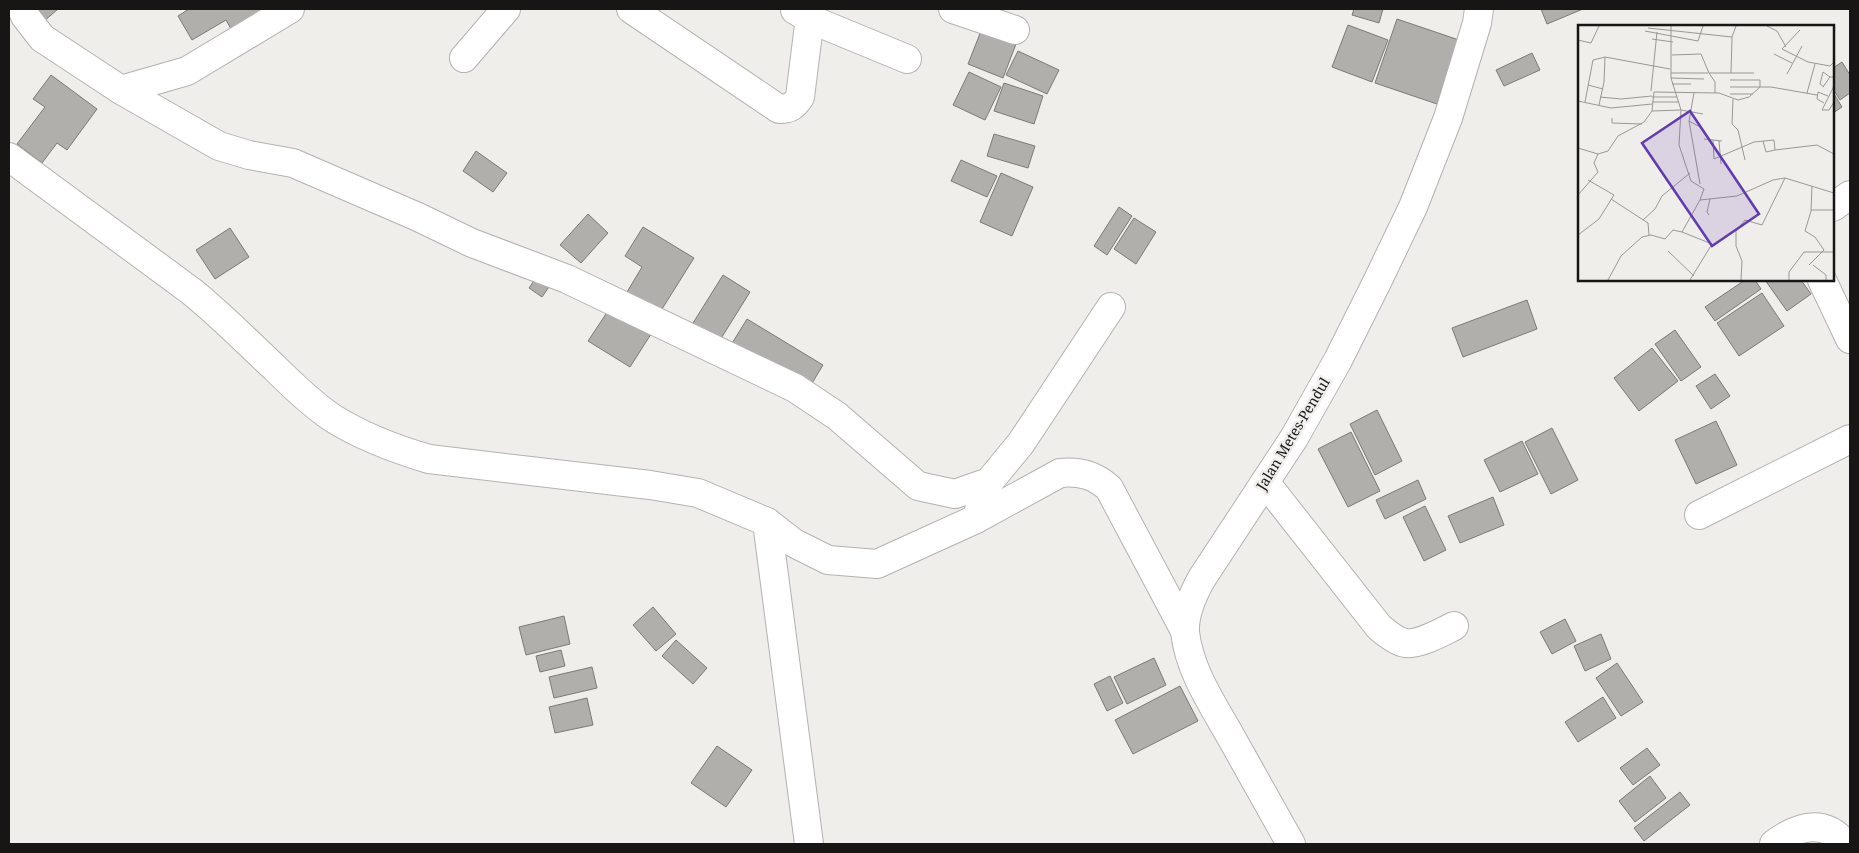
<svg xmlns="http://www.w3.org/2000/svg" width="1859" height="853" viewBox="0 0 1859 853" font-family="'Noto Serif',serif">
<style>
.building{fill:#b1afac;stroke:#7c7a77}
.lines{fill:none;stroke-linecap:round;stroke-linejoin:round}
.street-casing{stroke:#b4b2ae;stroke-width:30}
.street{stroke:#fff;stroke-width:28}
.labels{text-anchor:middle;stroke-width:5;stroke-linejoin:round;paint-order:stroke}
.street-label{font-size:14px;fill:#171615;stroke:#f0eeea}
.inset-road{fill:none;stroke:#999895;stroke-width:1}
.view{fill:#623ab2;fill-opacity:0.15;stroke:#623ab2;stroke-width:2.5}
.inset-edge{fill:none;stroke:#171615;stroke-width:2.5}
</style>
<rect width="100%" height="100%" fill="#f0eeea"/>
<g class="building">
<path d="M31,9h27l-15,13z"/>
<path d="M189,9h75l4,7 -33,20 -9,-16 -34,20 -14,-24z"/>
<path d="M1354,9h29l-4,14 -27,-8z"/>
<path d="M1541,9h42l-36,15z"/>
<path d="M1397,19l62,21 -22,64 -62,-21z"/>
<path d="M1348,25l40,15 -16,42 -40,-15z"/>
<path d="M981,31l35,13 -13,34 -35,-14z"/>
<path d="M1018,51l41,19 -12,24 -41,-19z"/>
<path d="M1532,53l8,17 -36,16 -8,-16z"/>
<path d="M1842,62l8,13v18l-10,7 -7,-11v-21z"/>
<path d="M969,72l32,15 -16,33 -32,-15z"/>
<path d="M51,75l46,34 -30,41 -10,-7 -15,20 -25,-19 28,-37 -12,-8z"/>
<path d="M1004,83l39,13 -9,28 -40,-13z"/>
<path d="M1834,94l8,13 -9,6v-18z"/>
<path d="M994,134l41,12 -7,22 -41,-12z"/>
<path d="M476,151l31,22 -14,19 -30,-21z"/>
<path d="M961,160l36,16 -10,21 -36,-16z"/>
<path d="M1001,173l32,14 -21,49 -32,-14z"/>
<path d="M1119,207l13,9 -25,39 -13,-9z"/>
<path d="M588,214l20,19 -27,30 -21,-18z"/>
<path d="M1134,218l22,14 -20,32 -22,-15z"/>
<path d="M643,227l51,31 -37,59 -33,-20 18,-30 -17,-11z"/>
<path d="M230,228l19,29 -34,22 -19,-29z"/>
<path d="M540,272l13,9 -11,16 -13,-9z"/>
<path d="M723,275l27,17 -35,56 -27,-17z"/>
<path d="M1745,280h10l6,9 -46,32 -10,-14z"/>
<path d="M1765,280h36l10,14 -24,17z"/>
<path d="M1762,293l22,33 -45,30 -22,-33z"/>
<path d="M1527,300l10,29 -74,28 -11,-29z"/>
<path d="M612,305l41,26 -23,36 -42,-26z"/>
<path d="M747,319l76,46 -12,20 -80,-40z"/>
<path d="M1675,330l26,37 -20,14 -26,-37z"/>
<path d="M1652,348l26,33 -39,30 -25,-33z"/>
<path d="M1715,374l15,22 -19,13 -15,-23z"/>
<path d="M1377,410l25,51 -27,14 -25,-51z"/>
<path d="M1716,421l21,44 -41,19 -21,-44z"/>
<path d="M1552,428l26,52 -27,14 -26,-52z"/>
<path d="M1351,432l29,59 -32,16 -30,-58z"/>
<path d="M1522,441l16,33 -38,18 -16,-32z"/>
<path d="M1418,480l8,19 -41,20 -9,-19z"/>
<path d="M1493,497l11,28 -44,18 -12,-27z"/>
<path d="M1425,506l21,44 -22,11 -21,-44z"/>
<path d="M653,607l23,27 -20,17 -23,-26z"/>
<path d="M564,616l6,28 -44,11 -7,-28z"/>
<path d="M1565,619l11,22 -24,13 -12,-22z"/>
<path d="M1601,634l10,25 -26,12 -11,-25z"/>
<path d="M676,640l31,28 -14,16 -31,-28z"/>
<path d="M561,650l4,16 -25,6 -4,-16z"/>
<path d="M1154,658l12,27 -39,19 -13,-27z"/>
<path d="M1617,663l26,39 -22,14 -25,-38z"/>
<path d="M592,667l5,21 -43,10 -5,-21z"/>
<path d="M1110,676l13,27 -16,8 -13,-27z"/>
<path d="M1180,686l18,35 -65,33 -18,-34z"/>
<path d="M1603,697l13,21 -38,24 -13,-20z"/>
<path d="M587,698l6,27 -38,8 -6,-26z"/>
<path d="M717,746l35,24 -26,37 -35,-24z"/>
<path d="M1647,748l13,17 -27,20 -13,-17z"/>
<path d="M1650,776l16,22 -31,24 -16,-21z"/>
<path d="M1680,792l10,13 -46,36 -10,-13z"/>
</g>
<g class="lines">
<defs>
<g id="street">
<path d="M22,9l3,7 17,22 79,52 66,-19 103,-62"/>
<path d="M631,9l148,100c11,0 15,-3 21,-12l11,-88"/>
<path d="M953,9l62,21"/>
<path d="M795,10l15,9 97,40"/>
<path d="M464,58l42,-49"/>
<path d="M121,90l98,56 30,9 44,8 125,54 54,26 95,36 228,109 42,28 81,70 37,8 34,-12 -13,37"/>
<path d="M9,157l182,134c30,24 57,52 85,78 17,17 35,34 55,48 31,20 64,32 98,42l221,26 48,8 69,29 27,21 34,17 49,4 99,-45 84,-46c20,-2 34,2 49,15l76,143"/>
<path d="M1833,207l17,-12"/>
<path d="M1822,280l28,59"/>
<path d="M989,482l32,-39 90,-136"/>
<path d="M1265,482l114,145c7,6 18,15 27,16 13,2 36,-11 48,-17"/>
<path d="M1699,515l151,-76"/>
<path d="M767,522l42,322"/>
<path d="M1291,844c-20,-35 -40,-71 -60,-107 -18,-32 -42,-67 -46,-105 -1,-19 8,-38 17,-54l92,-140 44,-78 39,-78 36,-75 35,-89 29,-95 2,-14"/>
<path d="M1774,844c16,-12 36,-23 56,-13 6,2 11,9 16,13"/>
</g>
</defs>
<use href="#street" class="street-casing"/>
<use href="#street" class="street"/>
</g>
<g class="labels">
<g class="street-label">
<text transform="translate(1293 434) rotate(-59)" y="5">Jalan Metes-Pendul</text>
</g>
</g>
<g transform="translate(1578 25)">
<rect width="256" height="256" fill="#f0eeea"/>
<path class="inset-road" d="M189,1l10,5 9,16M70,3l84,9M222,5l-18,19 26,13 22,4 4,-4M67,6l53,10 5,-15M74,14l21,3M0,15l13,3 8,-17M196,29l18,9M94,30l29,-1 8,19h45M93,48h37M131,48l6,9v11M153,48l1,-36 4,-11M209,49l15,-28M93,53l33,1M94,59h19M10,60l15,4M256,61l-12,24h7l5,-8M152,62h41l46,8M245,62l7,-10h4M246,62l-4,-3 3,-12 7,5M73,66l6,-59M116,68l-5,28 13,7M229,68l8,-29M152,69h23M22,72l21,2 31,-3M74,72h25M155,74l-1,25 6,6 7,30M0,76l33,7 41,-4M7,77l8,-42 12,-3 65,12M74,77h27M246,78l-7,-4 1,-7 10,4M21,80l5,-23 1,-25M74,86l29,-1 -10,-32v-52M34,93v5l30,1M111,96l11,63M126,114l18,2M135,115l1,19 40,-17 20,-2 1,10 42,-5 17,9M141,116l2,23M185,116l3,11 9,-2M0,123l20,6 10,-3 10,-15 26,-14 8,-11 2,-19 65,1 19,7 11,-3 11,-10v-7h-30M0,170l20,-23 -4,-9 4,-9M33,174l37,24 1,12M122,175l4,-11 -13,-8 -12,-36 2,-35 22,4M233,185h23M131,190l-2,-3 3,-13M65,195l12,-11 7,-13 28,-23M104,207l30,12 -22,36M0,210l21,-16 15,-24 -26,-15M90,226l26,25M231,240l15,-15 -9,-13 -10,-6 6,-20 1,-25M235,240l13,10v5M30,255l13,-24 21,-19 9,-2 14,4 8,-9 9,2 18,-32 37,-4 36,-16 12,-2 49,15M163,255l1,-19 -6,-15v-15l9,-11 17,5 23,-47M211,255v-8l15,-20h30"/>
<path class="view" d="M112,86l69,103 -47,32 -70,-103z"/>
<rect width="256" height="256" class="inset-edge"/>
</g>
<rect width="1859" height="853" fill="none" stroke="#171615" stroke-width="20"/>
</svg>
